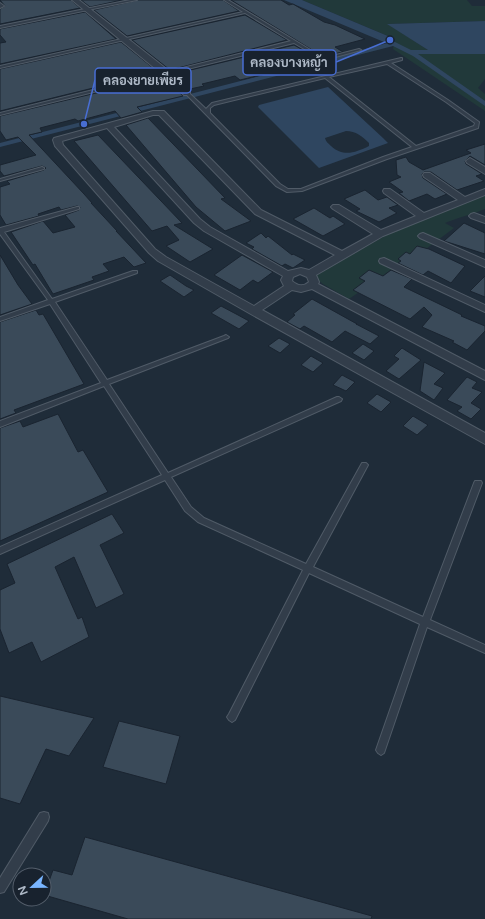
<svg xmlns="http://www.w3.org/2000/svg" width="485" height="919" viewBox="0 0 485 919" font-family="'Varela Round',Sarabun,sans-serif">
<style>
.green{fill:#21393a}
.water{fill:#2f4660;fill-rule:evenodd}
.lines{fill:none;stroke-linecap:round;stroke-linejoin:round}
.canal{fill:#2f4660;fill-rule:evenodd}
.building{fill:#3a4a59;stroke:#1a2430}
.service-casing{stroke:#505b67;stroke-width:2}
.minor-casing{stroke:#505b67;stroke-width:2}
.service{fill:#323d4a;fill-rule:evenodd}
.minor{fill:#323d4a;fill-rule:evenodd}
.leader{fill:none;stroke:#486ed3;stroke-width:1.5}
.callout-dot{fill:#486ed3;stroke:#18222e;stroke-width:1.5}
.callout{fill:#18222e;stroke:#486ed3;stroke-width:1.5}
.callout-label{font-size:13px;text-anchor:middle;font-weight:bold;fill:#adb8c6}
</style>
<rect width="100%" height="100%" fill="#1f2c39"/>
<g class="green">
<path d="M302,0h165l5,6h13v15l-97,3 40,26h57v29l-7,9 7,6v17l-92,-62 2,-10z"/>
<path d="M485,194v15c-14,6 -26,8 -40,14l9,5 -51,38 -12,4 -42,29 -26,-15 -6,-5v-4l73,-42z"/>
</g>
<g class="water">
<path d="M284,0h18l93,39 -11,3z"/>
<path d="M485,21v29h-57l-41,-26z"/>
<path d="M328,87l55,51 5,5 -69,25 -61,-61 1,-2zM346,131c10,0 16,5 23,12v3c-14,7 -26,11 -38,0 -3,-3 -5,-4 -6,-8z"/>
</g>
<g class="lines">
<path class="canal" d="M373,31l38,19h74v4h-67l67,47v5l-72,-50 -20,-10 -393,101v-4l388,-100 -17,-9 -1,-1z"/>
</g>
<g class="building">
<path d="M0,0h71l9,8 -80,16v-15l5,-3z"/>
<path d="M81,0h41l-32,7z"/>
<path d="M138,0h85l16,11 -112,25 -33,-26z"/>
<path d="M231,0h50l8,5 4,-1 31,18 11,3 30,14 -30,8 8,5 -21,4z"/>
<path d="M85,12l31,27 -116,25v-21l6,-1 -6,-7v-6z"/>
<path d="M245,15l42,25 -117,30 -38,-30z"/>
<path d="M121,42l37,30 -158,39v-42z"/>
<path d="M294,45l25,14 -10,3 2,1 -71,17 -5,-4 -33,8 2,2 -14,3 -16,-15z"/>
<path d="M163,77l20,19 -46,11 5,5 -21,6 -6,-7 -37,10 -3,-2 -35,9 2,4 -13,3 55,59 8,9h-1l26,28h-1l30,32 -12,4 -10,-10 -21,7 6,7 -17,6 2,3 -41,14 -18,-30 -2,1 -22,-33 32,-11 10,12 22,-6 -10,-12 14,-5 1,-3 -3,-1 -16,4 -2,-3 -21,7 1,2 -33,9 -6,-10v-28l10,-3 -3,-3 37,-11 2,-2 -4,-2 -38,10 -4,-5v-6l36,-10 -18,-18 -12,3 -6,-9v-15z"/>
<path d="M148,118l77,80 -4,1 30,22 -26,10 -29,-24 -70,-82z"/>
<path d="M98,135l84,88 -8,2 39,24 -23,13 -24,-16 13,-6 -12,-14 -15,5 -78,-90z"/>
<path d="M485,144v21l-15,-9 -5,5 1,3 16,10 -6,2 8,5 -27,9 -26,-18h-7l-2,2 1,4 24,16 -12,5 -8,-5 -18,7 -10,-8 4,-1 -14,-10 12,-5 -4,-2 -1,-15 10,-3 3,5 14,8 48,-17 -5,-3z"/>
<path d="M365,190l13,10 9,-3 11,8 -9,3 8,5 -18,9 -23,-11 4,-2 -16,-10z"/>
<path d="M314,208l16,10 3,-2 12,8 -22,12 -30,-17z"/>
<path d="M464,223l21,10v21l-41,-13z"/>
<path d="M261,233l5,5 2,-2 24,19 1,-1 12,6 -12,8 -8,-4 -3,2 -30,-17 2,-2 -8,-4z"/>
<path d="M417,246l12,3 36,17 -14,17 -23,-12 -5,4 -25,-12 3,-2 -3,-2 8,-7 4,2z"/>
<path d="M0,255l18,30 14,19 -32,11z"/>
<path d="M242,255l31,17 -15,11 -5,-3 -13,10 -26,-15z"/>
<path d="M369,270l14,6 8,-6 21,9 -8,8 58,28 -1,1 24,10v5l-18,19 -15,-8 2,-1 -32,-14 10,-12 -8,-8 -14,12 -57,-29 12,-9 -6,-3z"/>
<path d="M170,275l16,11 8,4 -10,7 -24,-16z"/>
<path d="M485,276v21l-15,-6z"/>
<path d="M312,299l45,25h-1l23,12 -9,8 -25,-13 -13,11 -28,-16 -4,3 -13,-7 8,-7 -2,-1z"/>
<path d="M221,306l17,9 11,6 -10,8 -28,-16z"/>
<path d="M36,310l3,5 4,-1 41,70 -70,26 2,3 -16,6v-97z"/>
<path d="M279,338l11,6 -10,9 -12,-7z"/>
<path d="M363,344l11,7 -10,9 -12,-7z"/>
<path d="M402,348l19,12 -22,19 -13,-8 13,-12 -5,-3z"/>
<path d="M311,356l12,7 -10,9 -12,-7z"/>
<path d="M424,362l21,11 -11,11 9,4 -9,12 -14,-9z"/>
<path d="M342,375l13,7 -9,9 -13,-6z"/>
<path d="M467,377l10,5 -5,6 10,4 -11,11 10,6 -10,10 -14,-8 5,-4 -15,-7z"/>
<path d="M377,394l14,8 -10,10 -14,-9z"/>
<path d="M58,414l20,38 5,-2 25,42 -108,49v-113l20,-7 3,6z"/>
<path d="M413,416l15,9 -11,10 -14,-9z"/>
<path d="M112,514l12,19 -24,12 24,49 -28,14 -22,-51 -19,10 23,52 4,-2 7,20 -48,25 -9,-20 -23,11 -9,-24v-39l15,-7 -8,-19z"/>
<path d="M0,696l94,22 -25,38 -23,-7 -26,55 -20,-6z"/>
<path d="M119,721l61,15 -14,48 -63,-17z"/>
<path d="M85,837l287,79 -1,3h-243l-84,-24 9,-25 19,5z"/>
</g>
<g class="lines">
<defs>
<g id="service">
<path d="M130,0h7l-137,28v-2z"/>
<path d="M224,0h4l94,57h6l31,-8 2,1 -33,9h-7l-27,-16 -294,72v-2l291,-72 -46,-28 -245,55v-2l243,-54z"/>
<path d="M0,3l4,3 -4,2z"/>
<path d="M401,58h1v2l-11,3 57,37 31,22 -1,6 -91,31 -85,32 -15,1 -11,-6 -91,-93 3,-1 18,17 6,-6zM387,64l59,38 29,21 -1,3 -58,20 -87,-69zM325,78l87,69 -29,10 -82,32h-13l-8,-5 -70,-71v-5l4,-3z"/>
<path d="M42,167l2,1v1l-44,12v-2z"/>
<path d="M77,207h2v2l-75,23 48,67 81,-28h4v2l-82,29 52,78 117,-44 2,-1 3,2 -1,1 -119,46 59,89 169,-76h2l3,2 -1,2 -170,76 20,30 13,11 102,46 56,-101h4l2,2 -55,102 110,50 51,-134 1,-2h6l1,2 -52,137 55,25v8l-58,-26 -43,126 -3,2 -3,-2 -2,-3 44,-126 -111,-51 -74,147 -3,2 -3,-2 -2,-3 2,-3 74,-144 -105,-48 -13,-11 -20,-31 -165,74v-7l162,-72 -58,-89 -104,41v-6l101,-38 -51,-79 -50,17v-4l48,-17 -48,-66v-6z"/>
<path d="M44,812l4,1 1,4 -1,4 -44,71 -4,1v-15l40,-65z"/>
</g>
<g id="minor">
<path d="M72,0h7l90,71 21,20v4h-6l-21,-20z"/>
<path d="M153,111h11l97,99 81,41 31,-17 -40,-25 -2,-2 2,-2h6l42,25 35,-14 -32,-23 -1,-2 1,-2h6l34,24 34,-13 -34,-23 -1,-2 1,-2h6l35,24 20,-8v6l-102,41 -67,39 3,7 -1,2 167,87v9l-173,-91 -11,3 -9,-2 -30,20 223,123v11l-236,-131 -91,-52 -9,-8 -94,-107 -2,-6 1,-2zM153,115h6l96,99 80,41 -26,15 -8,-2 -13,3 -78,-44 -10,-8 -86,-92zM107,128l87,95 10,8 79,45 -2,4 3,6 -30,20 -88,-49 -11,-8 -92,-104 -1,-4zM300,274l7,3 2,5c-6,5 -11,4 -17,-1l1,-4z"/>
<path d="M470,158l15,9v7l-18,-11 -1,-2z"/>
<path d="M474,213l11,4v6l-14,-5 -2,-2 2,-2z"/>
<path d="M423,233l62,27v7l-65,-29 -2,-2 2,-2z"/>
<path d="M384,258l101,47v7l-105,-49 -1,-2 1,-2z"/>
</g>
</defs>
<use href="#service" class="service-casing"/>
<use href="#minor" class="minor-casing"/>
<use href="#service" class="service"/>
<use href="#minor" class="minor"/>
</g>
<path class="leader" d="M390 40L336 62M84 124L95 80"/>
<g class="callout-dot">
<circle cx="390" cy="40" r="4"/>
<circle cx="84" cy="124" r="4"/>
</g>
<g class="callout">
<rect x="243" y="50" width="93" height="25" rx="4"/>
<rect x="95" y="68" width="96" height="25" rx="4"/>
</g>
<g class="callout-label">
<text x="289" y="67">คลองบางหญ้า</text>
<text x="143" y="85">คลองยายเพียร</text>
</g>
<g transform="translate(32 887) rotate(248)"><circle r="19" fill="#18222e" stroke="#545e6b"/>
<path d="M0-3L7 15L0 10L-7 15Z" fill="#79b5ff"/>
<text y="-6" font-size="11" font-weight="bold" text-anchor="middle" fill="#adb8c6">N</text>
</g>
</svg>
